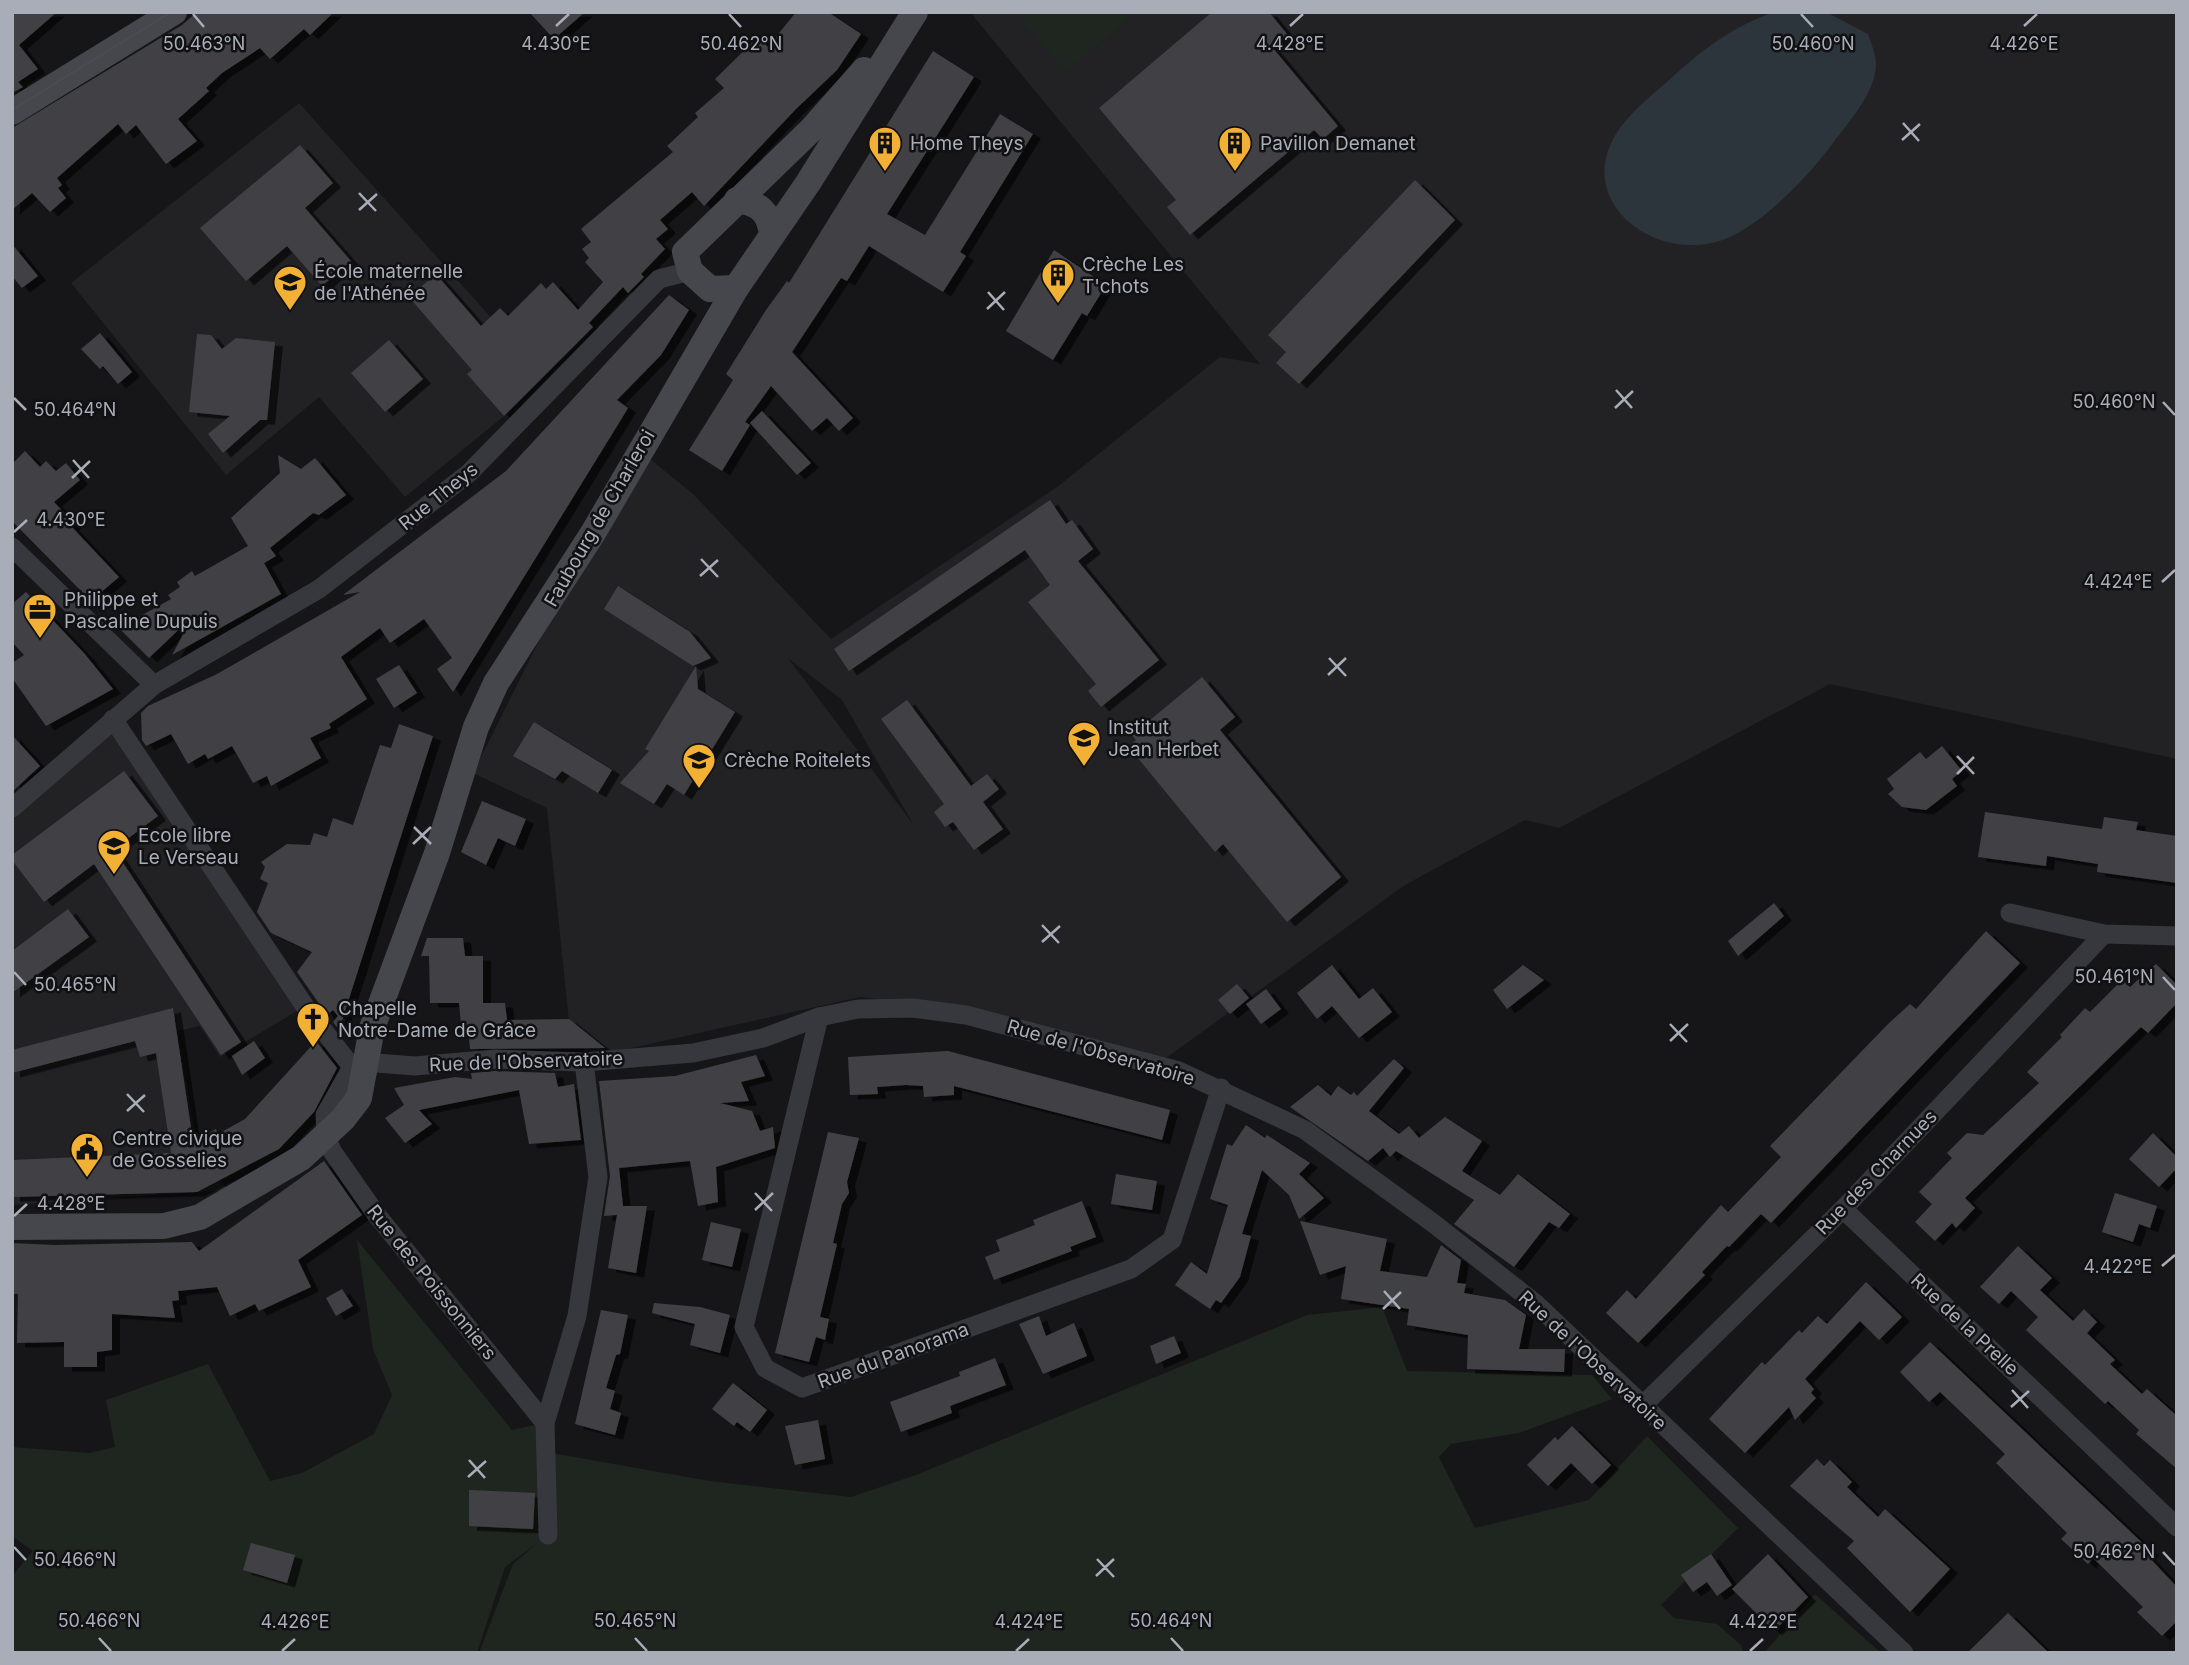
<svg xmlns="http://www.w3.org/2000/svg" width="2189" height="1665" viewBox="0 0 2189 1665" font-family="Inter,sans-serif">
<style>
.built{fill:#222225;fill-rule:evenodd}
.green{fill:#1e261f}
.water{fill:#2c353c}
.building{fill:#404145;filter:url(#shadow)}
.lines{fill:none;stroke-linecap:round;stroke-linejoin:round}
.street{stroke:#37383d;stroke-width:19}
.secondary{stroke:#45474d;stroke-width:26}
.tram{stroke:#4a4c52;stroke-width:2}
.ticks{fill:none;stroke:#a8adb8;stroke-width:2.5}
.labels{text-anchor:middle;stroke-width:5;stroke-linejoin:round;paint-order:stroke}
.poi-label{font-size:19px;fill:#a8adb8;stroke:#111113;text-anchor:start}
.street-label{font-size:19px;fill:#a8adb8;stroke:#111113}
.ticks-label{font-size:18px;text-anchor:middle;fill:#a8adb8;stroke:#111113;stroke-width:5;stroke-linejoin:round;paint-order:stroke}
</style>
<defs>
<filter id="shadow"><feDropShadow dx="8" dy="4.5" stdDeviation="0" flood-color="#0009"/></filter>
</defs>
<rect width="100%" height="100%" fill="#161618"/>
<g class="built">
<path d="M970,12h1207v747l-347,-75 -271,144 -34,-8 -120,65 -243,176 -102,-21 -42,-22 -158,-21 -264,59 -25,-15 -24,-233 -74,-35 120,-240 46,-83 54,44 138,145 226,-152 163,-130 40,7zM788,658l54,42 71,124z"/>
<path d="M299,103l214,239 -43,35 34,39 -99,81 -86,-100 -93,78 -155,-192z"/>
<path d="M117,725l180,286 -77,46 -20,-31 -23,5 20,113 30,46 -215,15v-386z"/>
</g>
<g class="green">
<path d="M1015,12h121l-70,60z"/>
<path d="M357,1240l155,190 33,-7 1,29 164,29 141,16 65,-22 391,-160 75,-8 25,64 185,4 20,24 -93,34 -68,11 -12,13 36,71 114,-28 58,-64 91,92 -77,77 13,13 43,6 24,21 2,8h-1264l34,-89 23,-20 -31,23 -28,86h-465v-77l21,-25 -21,-15v-89l77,6 26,-6 -9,-47 102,-36 62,117 32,-8 72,-39 18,-39 -19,-46z"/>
<path d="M1815,1594l66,59h-117z"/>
</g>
<path class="water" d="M1775,12h51l42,22c3,9 8,20 8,30 0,29 -30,61 -46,83 -25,33 -76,87 -118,96 -64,14 -136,-44 -96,-109 12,-20 35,-38 52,-53 33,-30 64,-55 107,-69z"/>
<g class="building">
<path d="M12,12h45l-38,33 19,24 -20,13 5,5 -11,6z"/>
<path d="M197,12h137l-24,23 -6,-6 -34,30 -10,-11 -38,25 -16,15 3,3 -31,28 19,22 -31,23 -30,-39 -10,9 -8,-10 -61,54 5,7 -4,3 8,10 -16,14 -18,-19 -20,17v-82l170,-103z"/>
<path d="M529,12h56l-31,27z"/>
<path d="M796,12h32l33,22 -24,36 -41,39 -92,97 -12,-14 -32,28 8,9 -12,10 9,10 -24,25 3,3 -16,16 -5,-6 -34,36 4,4 -89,89 -37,-42 5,-4 -63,-73 27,-23 45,52 19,-18 8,8 33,-33 5,6 7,-7 25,28 25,-28 -18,-20 4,-4 -7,-9 9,-7 -10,-13 92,-77 -6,-6 31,-29 -3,-4 29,-25 -9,-9 43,-42 10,10z"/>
<path d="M1212,12h57l18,22 -15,13 66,79 -15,13 -9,-9 -124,105 -23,-28 9,-7 -77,-92z"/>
<path d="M933,51l41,26 -87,137 38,21 75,-121 33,20 -73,118 6,4 -23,36 -74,-46 -22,35 -6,-3 -49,74 61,66 -14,13 -12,-13 -15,13 -41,-45 -26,36 5,3 -28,46 -33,-21 44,-70 -7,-6 40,-64 21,-29 2,2z"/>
<path d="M300,145l33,38 -28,25 46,53 -29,25 -35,-40 -41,35 -46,-53z"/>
<path d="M1415,180l40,40 -156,164 -23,-21 10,-11 -18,-17z"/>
<path d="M12,244l26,32 -16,12 -10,-12z"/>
<path d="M1054,250l52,35 -19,31 -5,-3 -29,47 -47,-29z"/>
<path d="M669,295l20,15 -28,45 -44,45 11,8 -6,10 -169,274 -16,-23 15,-11 -28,-39 -34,24 -10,-15 -39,29 26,42 -38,25 2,4 -21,10 11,20 -50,28 -4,-10 -14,7 -21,-37 -24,13 -3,-5 -17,10 -17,-30 -25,12 -4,-6 -1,-27 7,-7 69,-32 143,-82 -17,3 163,-124z"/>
<path d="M100,333l32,39 -14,12 -15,-18 -3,3 -19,-20z"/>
<path d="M197,334l14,1 11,14 14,-11 39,4 -8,78h-7l-37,33 -15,-19 22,-18 -41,-4z"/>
<path d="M389,340l34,39 -38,33 -34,-39z"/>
<path d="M762,411l49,52 -14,12 -47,-52z"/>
<path d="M25,451l15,16 6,-6 10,10 10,-8 14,17 -26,22 20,21 -3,3 48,51 -28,24 -79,-80v-57z"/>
<path d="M278,455l23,14 14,-11 31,37 -27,20 -6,-2 -43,35 6,8 -12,7 17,31 -109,61 21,-39 -44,42 -30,-30 52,-29 -3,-4 12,-8 -3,-5 15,-11 3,5 53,-30 -17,-28 49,-45z"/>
<path d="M1050,500l16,24 6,-4 21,29 -15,12 81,99 -58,47 -13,-16 8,-7 -68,-82 22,-17 -25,-35 -176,121 -15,-22z"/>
<path d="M618,586l72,46 21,26 -18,8 -89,-57z"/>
<path d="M26,592l58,61 29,36 -67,37 -34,-48v-15l12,-8 -12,-13v-38z"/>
<path d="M399,665l18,28 -23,15 -18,-29z"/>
<path d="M696,666l2,23 37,23 -51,83 -17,-11 -13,20 -34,-21 29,-32 -4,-2z"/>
<path d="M1202,677l33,40 -15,13 121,147 -54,45 -64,-78 -8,8 -87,-106 8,-6 -4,-5z"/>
<path d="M907,700l64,86 16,-12 12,15 -16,13 20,27 -29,21 -21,-28 -8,5 -11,-15 10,-8 -63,-85z"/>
<path d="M534,722l78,48 -14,23 -36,-22 -7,8 -42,-23z"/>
<path d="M399,724l34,12 -94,294 -6,-8 5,-6 -5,-6 -6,5 -30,-43 15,-20 -41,-19 -14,-21 11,-29 -8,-4 5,-12 -4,-5 26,-18 23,1 4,-12 13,4 6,-19 20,7 27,-80 11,3z"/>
<path d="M12,735l28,31 -28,26z"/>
<path d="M1942,746l20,25 -10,8 5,7 -31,24 -24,-3 -14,-13 6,-5 -7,-10 33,-27 6,7z"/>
<path d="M124,771l34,45 -44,33 127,193 -20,13 -127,-191 -50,38 -32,-42v-5z"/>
<path d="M482,801l44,18 -11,27 -17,-8 -12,27 -25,-13z"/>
<path d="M1985,812l117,17 2,-12 34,5 -2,8 41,6v47l-80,-11 1,-8 -51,-8 -1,10 -68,-9z"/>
<path d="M1774,903l10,13 -46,40 -10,-15z"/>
<path d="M68,909l21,28 -77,56v-42z"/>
<path d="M1986,931l34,32 -249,260 -10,-9 -32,33 -2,-1 -25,26 3,3 -67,68 -32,-30 21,-23 9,9 85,-94 7,7 53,-55 -11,-11 118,-122 22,-20 6,5z"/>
<path d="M427,938h36l2,18h18v47h22l2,17 62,-1 36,29 -135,1 -2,-21 -7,-4 -2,-21h-29l-1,-47h-8z"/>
<path d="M2156,964l21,21v18l-29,30 -7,-6 -176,171 10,10 -19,20 -4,-5 -17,18 -20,-19 17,-18 -13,-12 33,-34 -5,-5 20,-20 16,2 56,-52 -12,-11 35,-35 -2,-2 25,-27 5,4 32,-32 8,7z"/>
<path d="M1332,965l27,34 14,-11 19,24 -33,26 -27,-32 -15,13 -20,-26z"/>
<path d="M1523,965l21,15 -37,29 -14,-19z"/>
<path d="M1237,984l12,14 -19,16 -12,-14z"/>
<path d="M1266,989l15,20 -20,15 -15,-20z"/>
<path d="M173,1008l20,133 23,-12 2,5 27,-15 71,-78 21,27 -23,44 -35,37 -82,43 -185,5v-37l159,-7 -15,-100 -16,4 -5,-16 -123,32v-23z"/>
<path d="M254,1041l11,17 -23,17 -10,-19z"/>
<path d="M948,1051l222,59 -8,30 -208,-54v9l-30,2 -1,-11 -17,-1 -29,2 1,7 -28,1 -2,-38z"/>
<path d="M756,1055l9,21 -24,6 8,19 -29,2 32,8 8,20 13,-4 2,21 -59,19 2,35 -20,4 -8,-45 -71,7 4,38h24l-11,67 -28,-5 9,-53 -13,1 6,-40 -11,-95 76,-5z"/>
<path d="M1394,1059l10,9 -35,43 30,23 10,-8 10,12 26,-21 37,24 -20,30 38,24 18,-21 52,40 -11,14 -10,-6 -35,45 -60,-43 20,-24 -78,-49 -6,6 -7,-9 -15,13 -78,-54 28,-22 13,11 7,-10 13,9 3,-3 3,4z"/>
<path d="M495,1071l60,2 3,14 16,-3 7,56 -52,4 -10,-54 -100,20 13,14 -27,19 -20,-25 19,-13 -10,-17 61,-11 17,2 -1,-6z"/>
<path d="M1246,1125l19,13 2,-3 43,28 -11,11 25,24 -25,21 -10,-24 -27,-25 -20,64 9,2 -11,41 -19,26 -5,-3 -6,9 -35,-24 16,-23 16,12 21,-69 -18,-6 17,-55 5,2z"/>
<path d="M828,1132l31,6 -12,44 2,11 -7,11 -9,39 4,1 -17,73 9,2 -4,21 -9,-3 -7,25 -34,-9z"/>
<path d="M2153,1133l24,24v11l-18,19 -30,-28z"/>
<path d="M324,1161l38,54 -64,45 13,27 -52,24 -4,-7 -25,12 -13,-29 -39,4 1,9 -7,1 3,17 -63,-4v36l-15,2v15h-33v-25l-47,1 1,-49h-6v-51l43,2 137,-3 7,9z"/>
<path d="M1116,1174l41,7 -5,29 -41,-6z"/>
<path d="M2115,1193l42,13 -7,22 -11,-4 -6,18 -31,-10z"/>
<path d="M1082,1201l14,36 -26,10 2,4 -78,29 -9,-23 15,-6 -4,-11 39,-15 -2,-5z"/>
<path d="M1300,1221l87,18 -7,32 47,6 14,-32 20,15 -4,23 9,1 -2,9 41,7 21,15 -7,34h46l-1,23 -97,-3 1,-34 -61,-10 2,-16 -68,-10 5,-33 -26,9z"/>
<path d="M711,1222l30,7 -9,38 -30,-7z"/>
<path d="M2018,1246l34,32 -12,12 33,31 11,-12 13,13 -10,11 28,27 -5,4 32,30 5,-5 30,27v53l-41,-35 3,-4 -31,-29 -3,3 -79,-74 12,-13 -27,-26 -12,13 -19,-17z"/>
<path d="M1866,1282l36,35 -23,23 -19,-19 -55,58 9,10 -3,4 5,5 -21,22 -6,-13 -44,46 -36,-34 53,-57 3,3 34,-35 3,3 16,-17 9,8z"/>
<path d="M342,1289l11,17 -17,10 -10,-18z"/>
<path d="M654,1303l46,4 30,8 -10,38 -30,-8 5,-21 -43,-11z"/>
<path d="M601,1310l27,5 -8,39 -4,1 -10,33 9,3 -5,18 11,4 -6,22 -40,-11z"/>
<path d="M1039,1316l7,20 28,-13 13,33 -44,18 -24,-50z"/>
<path d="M1174,1336l7,17 -25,11 -6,-18z"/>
<path d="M1930,1342l221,209 -4,4 30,32v34l-15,15 -25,-24 6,-5 -50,-49 -5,6 -27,-25 6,-6 -71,-70 9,-9 -65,-62 -11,10 -29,-30z"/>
<path d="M995,1358l11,27 -56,21 2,7 -51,19 -11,-30 70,-26 -1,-4z"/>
<path d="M733,1383l34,27 -17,22 -13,-10 -3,4 -22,-17z"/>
<path d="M818,1420l7,39 -30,6 -10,-39z"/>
<path d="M1572,1426l39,39 -19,19 -21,-21 -23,23 -21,-21 28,-28 3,3z"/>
<path d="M1817,1459l7,7 6,-6 22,22 -5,5 31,30 7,-8 65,60 -40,43 -63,-64 7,-7 -64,-55z"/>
<path d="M469,1490l66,3 -2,36 -64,-3z"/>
<path d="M251,1543l44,12 -8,28 -44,-13z"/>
<path d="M1711,1554l21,31 -15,11 -10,-14 -14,10 -12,-17z"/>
<path d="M1768,1554l40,43 -34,34 -42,-42z"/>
<path d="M2008,1613l41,40h-82z"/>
</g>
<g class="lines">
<g class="street">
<path d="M12,547l142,138"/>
<path d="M113,719l193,289 46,59"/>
<path d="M12,808l142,-123 165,-96 150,-116 190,-194 31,-8"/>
<path d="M2010,913l94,21 73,2"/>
<path d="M819,1017l-75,310 21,41 37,20 329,-119 41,-29 49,-152"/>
<path d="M352,1067l-27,48 1,21 6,15 44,63 169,209"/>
<path d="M353,1067l11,-5 51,4 80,-7 89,3 109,-9 70,-15 56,-21 39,-8 55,-1 53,7 213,56 126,59 128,93 102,80 369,350"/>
<path d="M1843,1209l334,318"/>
<path d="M1643,1405l200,-196 261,-275"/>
<path d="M548,1535l-3,-112 32,-107 21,-139 -14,-115"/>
</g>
<g class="secondary">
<path d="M12,112l162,-100"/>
<path d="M737,200c23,4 31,11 35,33"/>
<path d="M736,288l-26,1 -20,-18 -5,-19 126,-122 53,-60"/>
<path d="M12,1227l152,-1 36,-9 101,-59 42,-39 16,-21 13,-70 65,-175 39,-126 20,-44 97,-150 143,-245 72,-105 107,-171"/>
</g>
<path class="tram" d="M12,110l159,-98"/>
</g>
<path class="ticks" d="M193,14l11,13M729,14l12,13M1801,14l12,13M556,26l13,-12M1290,26l13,-12M2024,26l13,-12M1903,123l16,18M1902,140l18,-16M359,193l17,18M359,210l18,-16M988,292l16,18M987,309l18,-17M1616,390l16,18M14,398l12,12M2163,402l12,13M1615,408l18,-17M73,460l16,18M72,478l18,-17M14,532l13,-12M701,559l17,18M700,576l18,-16M2162,582l13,-12M1329,658l17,18M1328,675l18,-17M1957,756l17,18M1957,774l17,-17M414,827l17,17M413,844l18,-17M1042,925l17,18M1042,942l18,-16M14,972l12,13M2163,977l12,13M1670,1024l17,18M1670,1041l18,-17M127,1094l17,18M127,1111l18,-16M755,1193l17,18M755,1210l18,-17M14,1216l13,-12M2162,1266l13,-11M1384,1291l16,18M1383,1309l18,-17M2012,1390l16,18M2011,1407l18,-16M469,1460l16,18M468,1477l18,-16M14,1547l12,13M2163,1552l12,13M1097,1559l17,18M1096,1576l18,-17M99,1638l12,13M635,1638l12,13M1171,1638l12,13M282,1651l13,-12M1016,1651l13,-12M1750,1651l13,-12"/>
<defs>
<symbol id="building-pin" viewBox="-11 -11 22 30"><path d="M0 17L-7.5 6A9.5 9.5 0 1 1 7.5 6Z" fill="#f2b134" stroke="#111113"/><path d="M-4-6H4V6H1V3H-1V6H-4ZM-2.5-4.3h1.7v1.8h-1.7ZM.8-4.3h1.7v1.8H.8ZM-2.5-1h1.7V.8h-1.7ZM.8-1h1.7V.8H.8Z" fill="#111"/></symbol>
<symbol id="school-pin" viewBox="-11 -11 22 30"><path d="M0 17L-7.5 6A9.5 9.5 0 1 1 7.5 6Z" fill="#f2b134" stroke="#111113"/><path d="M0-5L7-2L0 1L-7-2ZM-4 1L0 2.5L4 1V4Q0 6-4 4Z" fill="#111"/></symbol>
<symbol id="office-pin" viewBox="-11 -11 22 30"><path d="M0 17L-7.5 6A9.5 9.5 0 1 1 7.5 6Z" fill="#f2b134" stroke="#111113"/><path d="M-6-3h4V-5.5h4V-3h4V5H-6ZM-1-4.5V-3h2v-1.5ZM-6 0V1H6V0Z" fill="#111"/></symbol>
<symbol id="church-pin" viewBox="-11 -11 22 30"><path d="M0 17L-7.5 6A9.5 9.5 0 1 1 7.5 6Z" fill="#f2b134" stroke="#111113"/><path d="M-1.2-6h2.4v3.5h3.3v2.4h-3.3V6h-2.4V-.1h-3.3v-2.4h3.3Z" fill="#111"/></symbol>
<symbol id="civic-pin" viewBox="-11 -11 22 30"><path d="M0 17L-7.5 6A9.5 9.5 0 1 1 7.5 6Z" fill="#f2b134" stroke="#111113"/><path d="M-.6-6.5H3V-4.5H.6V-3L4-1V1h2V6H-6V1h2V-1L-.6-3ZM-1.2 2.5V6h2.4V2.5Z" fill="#111"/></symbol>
</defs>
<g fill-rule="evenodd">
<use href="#building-pin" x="866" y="124" width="38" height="52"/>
<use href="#building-pin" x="1216" y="124" width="38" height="52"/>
<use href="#building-pin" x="1039" y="256" width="38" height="52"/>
<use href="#school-pin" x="271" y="263" width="38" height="52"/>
<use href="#office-pin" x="21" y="591" width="38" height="52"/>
<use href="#school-pin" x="1065" y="719" width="38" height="52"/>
<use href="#school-pin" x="680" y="741" width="38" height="52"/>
<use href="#school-pin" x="95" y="827" width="38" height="52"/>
<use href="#church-pin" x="294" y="1000" width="38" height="52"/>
<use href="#civic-pin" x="68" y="1130" width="38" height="52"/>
</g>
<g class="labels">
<g class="poi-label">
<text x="910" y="150">Home Theys</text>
<text x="1260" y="150">Pavillon Demanet</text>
<text x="1082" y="271">Crèche Les<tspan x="1082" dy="22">T'chots</tspan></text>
<text x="314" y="278">École maternelle<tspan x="314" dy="22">de l'Athénée</tspan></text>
<text x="64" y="606">Philippe et<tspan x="64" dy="22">Pascaline Dupuis</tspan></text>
<text x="1108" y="734">Institut<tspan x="1108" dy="22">Jean Herbet</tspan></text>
<text x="724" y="767">Crèche Roitelets</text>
<text x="138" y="842">Ecole libre<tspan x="138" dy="22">Le Verseau</tspan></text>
<text x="338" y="1015">Chapelle<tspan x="338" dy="22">Notre-Dame de Grâce</tspan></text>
<text x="112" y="1145">Centre civique<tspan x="112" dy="22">de Gosselies</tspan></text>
</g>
<g class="street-label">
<text transform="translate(438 496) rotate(-39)" y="7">Rue Theys</text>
<text transform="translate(599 518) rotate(-60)" y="7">Faubourg de Charleroi</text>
<text transform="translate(1101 1052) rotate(16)" y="7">Rue de l'Observatoire</text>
<text transform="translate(526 1061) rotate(-2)" y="7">Rue de l'Observatoire</text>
<text transform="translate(1876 1172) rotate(-46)" y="7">Rue des Charnues</text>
<text transform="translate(432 1282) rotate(51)" y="7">Rue des Poissonniers</text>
<text transform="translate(1965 1324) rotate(43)" y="7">Rue de la Prelle</text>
<text transform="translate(893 1355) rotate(-20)" y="7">Rue du Panorama</text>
<text transform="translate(1593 1360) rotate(43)" y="7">Rue de l'Observatoire</text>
</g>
</g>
<g class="ticks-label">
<text x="556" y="50">4.430°E</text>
<text x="1290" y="50">4.428°E</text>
<text x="2024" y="50">4.426°E</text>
<text x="204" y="50">50.463°N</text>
<text x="741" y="50">50.462°N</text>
<text x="1813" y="50">50.460°N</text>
<text x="2114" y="408">50.460°N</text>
<text x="75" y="416">50.464°N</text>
<text x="71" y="526">4.430°E</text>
<text x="2118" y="588">4.424°E</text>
<text x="2114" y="983">50.461°N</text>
<text x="75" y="991">50.465°N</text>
<text x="71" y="1210">4.428°E</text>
<text x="2118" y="1273">4.422°E</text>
<text x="2114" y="1558">50.462°N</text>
<text x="75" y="1566">50.466°N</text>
<text x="99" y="1627">50.466°N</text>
<text x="635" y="1627">50.465°N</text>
<text x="1171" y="1627">50.464°N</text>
<text x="295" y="1628">4.426°E</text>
<text x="1029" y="1628">4.424°E</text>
<text x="1763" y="1628">4.422°E</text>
</g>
<rect width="2189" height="1665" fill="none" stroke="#a8adb8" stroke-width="28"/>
</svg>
